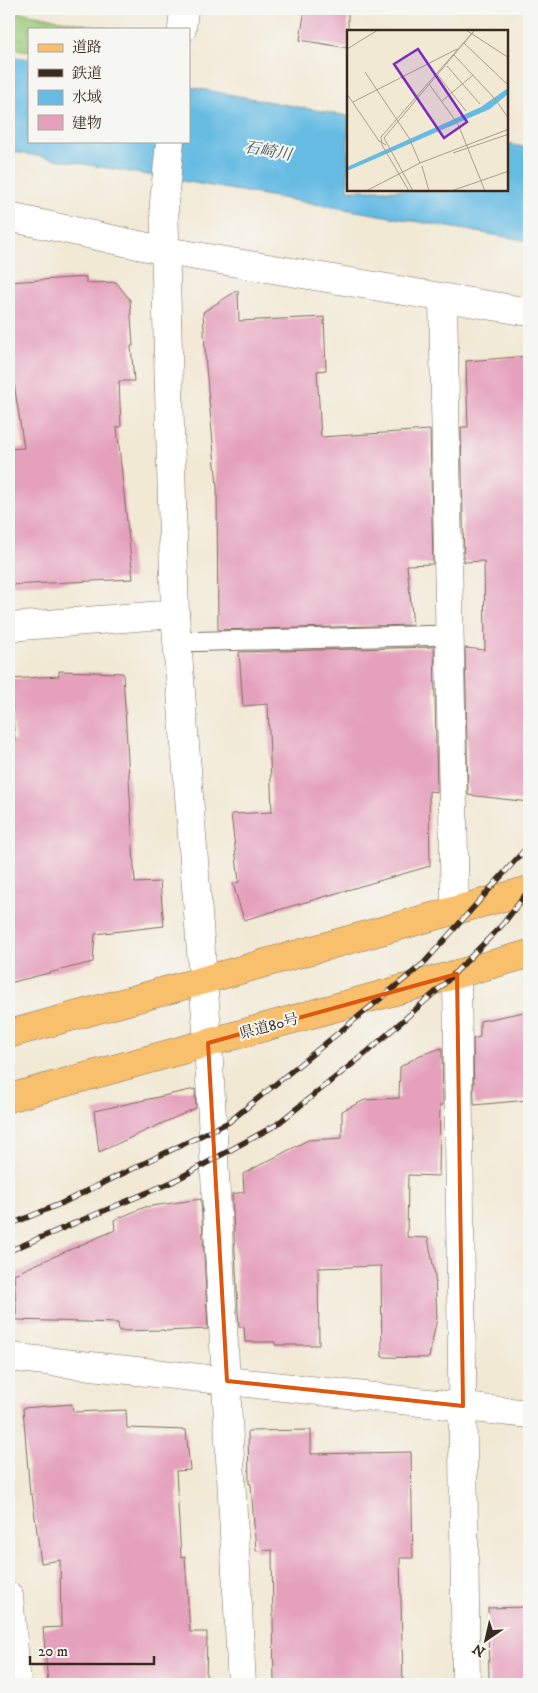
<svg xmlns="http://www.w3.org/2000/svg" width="538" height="1693" viewBox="0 0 538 1693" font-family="'IM FELL DW Pica','Noto Serif JP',serif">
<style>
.park{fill:url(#park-crowns);stroke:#6c7a4c}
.water{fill:#66bbe3;stroke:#507280}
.building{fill:#e5a0bc}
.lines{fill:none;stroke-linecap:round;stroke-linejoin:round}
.service-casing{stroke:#7b6d5e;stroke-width:21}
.minor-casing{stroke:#7b6d5e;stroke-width:29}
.tertiary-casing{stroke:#7b6d5e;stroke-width:29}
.primary-casing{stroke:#7b6d5e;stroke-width:29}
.service{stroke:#fff;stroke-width:19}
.minor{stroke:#fff;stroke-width:28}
.tertiary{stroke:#fff;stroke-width:28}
.primary{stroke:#f8bf6c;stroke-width:28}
.rail-casing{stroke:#3b2a1e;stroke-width:5.5}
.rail{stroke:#f6f6f2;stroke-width:4;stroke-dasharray:11;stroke-linecap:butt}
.marked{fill:none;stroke:#df570d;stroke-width:4;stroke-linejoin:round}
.labels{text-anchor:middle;stroke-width:4;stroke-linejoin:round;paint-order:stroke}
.street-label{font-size:15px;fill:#3b2a1e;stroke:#f6f6f2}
.water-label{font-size:16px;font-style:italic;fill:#485659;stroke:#f6f6f2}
.inset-road{fill:none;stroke:#a99d8c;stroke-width:1}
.view{fill:#7b2cbf;fill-opacity:0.15;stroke:#7b2cbf;stroke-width:2.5}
.inset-edge{fill:none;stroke:#3b2a1e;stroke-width:2.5}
</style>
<defs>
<pattern id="park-crowns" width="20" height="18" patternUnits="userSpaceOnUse" patternTransform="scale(1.25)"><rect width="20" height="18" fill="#9ccb7a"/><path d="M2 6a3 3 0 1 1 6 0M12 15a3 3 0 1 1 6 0" fill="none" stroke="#87ae69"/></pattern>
</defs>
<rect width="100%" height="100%" fill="#f6f6f2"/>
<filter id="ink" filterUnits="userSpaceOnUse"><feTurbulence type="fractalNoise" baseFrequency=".02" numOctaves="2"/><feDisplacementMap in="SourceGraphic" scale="10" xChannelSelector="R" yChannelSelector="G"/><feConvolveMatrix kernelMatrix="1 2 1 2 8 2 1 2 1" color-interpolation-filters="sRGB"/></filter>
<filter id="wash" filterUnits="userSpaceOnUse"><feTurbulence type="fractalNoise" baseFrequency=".0096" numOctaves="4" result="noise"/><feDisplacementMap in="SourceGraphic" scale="20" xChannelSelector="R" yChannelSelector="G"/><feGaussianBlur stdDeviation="1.12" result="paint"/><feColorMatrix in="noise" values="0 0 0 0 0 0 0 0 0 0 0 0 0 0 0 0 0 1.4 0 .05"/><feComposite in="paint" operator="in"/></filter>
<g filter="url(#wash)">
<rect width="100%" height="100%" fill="#f2e9d5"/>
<path class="park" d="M9,10l100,19h-80v22l-20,-3z"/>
<path class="water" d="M9,56l20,3v82h160v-54l159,29v74h159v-46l22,4v93l-520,-90z"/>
<g id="blocks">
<g class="building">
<path d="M305,9h43v39l-48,-8z"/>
<path d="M86,277v6l30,-1 14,18 3,46h-2l3,35h-15l2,46h-4l16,152 -124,6v-136l15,-1 -11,-71h-4v-95z"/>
<path d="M238,290l1,31 85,-4 2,53 -9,1 4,66 109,-7 3,134 -26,1 6,60 -195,5 -1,-144 -11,-119 -3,-55z"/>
<path d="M529,356v446l-61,-7 -3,-147 20,2 -1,-89 -20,1 -3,-135h7l-2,-66z"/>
<path d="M434,647l3,145 -8,-1 1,75 -186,54 -11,-36 6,-2 -8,-68 41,-2 -4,-108 -25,2 -4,-54z"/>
<path d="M59,671l64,2 12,210 25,-1 4,44 -69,8 -2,28 -84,21v-242l6,-1 -6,-61 50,-3z"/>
<path d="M529,1011v89l-55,5 -1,-66 7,-2v-16z"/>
<path d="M442,1048l1,57h-3l-1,71 -31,-1 -1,62 21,1 7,37 2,43 -8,40 -47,-1 -1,-91 -63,2 1,77h-44v-3h-30l-1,-15h-5l-7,-133 12,-2 -1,-18 65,-34 34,-2v-27l23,-11 34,-2 1,-31 20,-12z"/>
<path d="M195,1089l1,19 -97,44 -5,-41z"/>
<path d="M201,1199l7,130 -44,2v-1l-45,1 -1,-8 -101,-3 -3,-46 101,-44 -1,-10 31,-13z"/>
<path d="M72,1404l1,8 53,-2 1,18 59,2 4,40 -14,1 5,86 4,-1 5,76h17l-1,52h-158l-5,-56 18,-1 -1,-67 -19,3 -9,-69 -2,1 -7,-87z"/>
<path d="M311,1430v24l100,-2 2,106h-13l3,126h-129l-2,-134 -16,1 -5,-67h-2l-1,-53z"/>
<path d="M529,1607v77h-40l-1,-76z"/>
</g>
</g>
</g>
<g filter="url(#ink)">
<use href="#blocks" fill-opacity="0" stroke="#7b6d5e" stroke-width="1"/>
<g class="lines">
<defs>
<path id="service" d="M177,642l273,-7"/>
<g id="minor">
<path d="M9,217l157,34 363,61"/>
<path d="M443,298l12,612"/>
<path d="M457,974l9,710"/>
<path d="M208,1043l34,641"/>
<path d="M9,1596l8,88"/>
</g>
<g id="tertiary">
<path d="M182,29l2,-20"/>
<path d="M170,141l-6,61 11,412 33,429"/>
<path d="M9,627l166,-13"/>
<path d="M9,1357l520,57"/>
</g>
<g id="primary">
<path d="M9,1034l520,-144"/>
<path d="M9,1098l520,-144"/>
</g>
</defs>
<use href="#service" class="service-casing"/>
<use href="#minor" class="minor-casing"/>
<use href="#tertiary" class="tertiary-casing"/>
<use href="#primary" class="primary-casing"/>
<use href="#service" class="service"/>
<use href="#minor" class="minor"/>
<use href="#tertiary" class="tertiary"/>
<use href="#primary" class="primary"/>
<defs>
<g id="rail">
<path d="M9,1225l51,-21 169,-82 194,-158 106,-119"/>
<path d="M9,1251l163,-69 104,-57 90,-72 75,-66 62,-63 26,-34"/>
</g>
</defs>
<use href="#rail" class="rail-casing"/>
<use href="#rail" class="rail"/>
</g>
</g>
<path class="marked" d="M457,974l6,432 -236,-25 -19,-338z"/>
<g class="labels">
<g class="street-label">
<text transform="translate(269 1026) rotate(-15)" y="5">県道80号</text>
</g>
<g class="water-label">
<text transform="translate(268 150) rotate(10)" y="6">石崎川</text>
</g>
</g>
<g transform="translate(347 30)">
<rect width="161" height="161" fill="#f2e9d5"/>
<path d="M161,58v6l-18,15 -143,62v-4l134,-60z" fill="#66bbe3"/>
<path class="inset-road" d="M119,0l43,28M117,13l45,43M0,19l31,-19M107,25l41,44 14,20M100,36l33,38M18,42l44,66 11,25M90,44l29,37M82,54l29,40 27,67M0,64l32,47 7,4M95,71l31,-26M6,72l104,-53M106,123l56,-19M75,136l7,25M19,161l54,-28 89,-34M62,161l-27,-46 -1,-8 92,-105M66,161l-29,-53 90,-107M104,161l58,-20"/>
<path class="view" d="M71,19l49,73 -23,16 -50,-74z"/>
<rect width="161" height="161" class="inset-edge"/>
</g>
<rect width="538" height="1693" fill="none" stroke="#f6f6f2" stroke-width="30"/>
<rect x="28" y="28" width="162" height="115" fill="#f6f6f2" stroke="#aba49d"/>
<rect x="38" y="44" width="25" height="8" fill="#f8bf6c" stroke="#aba49d"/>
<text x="72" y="52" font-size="15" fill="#3b2a1e">道路</text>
<rect x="38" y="69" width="25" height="8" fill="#3b2a1e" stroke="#aba49d"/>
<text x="72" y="78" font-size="15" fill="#3b2a1e">鉄道</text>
<rect x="38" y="90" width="25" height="15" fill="#66bbe3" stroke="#aba49d"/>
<text x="72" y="102" font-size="15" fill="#3b2a1e">水域</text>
<rect x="38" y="115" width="25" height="15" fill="#e5a0bc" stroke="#aba49d"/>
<text x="72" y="128" font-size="15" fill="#3b2a1e">建物</text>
<g transform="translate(486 1640) rotate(214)" stroke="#f6f6f2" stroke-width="4" paint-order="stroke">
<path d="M0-4L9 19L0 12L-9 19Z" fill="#3b2a1e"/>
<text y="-8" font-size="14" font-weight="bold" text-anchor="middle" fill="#3b2a1e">N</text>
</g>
<path d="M30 1656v8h124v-8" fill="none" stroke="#3b2a1e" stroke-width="2.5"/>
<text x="38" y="1656" font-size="15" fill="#3b2a1e" stroke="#f6f6f2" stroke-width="4" paint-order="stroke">20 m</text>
</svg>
